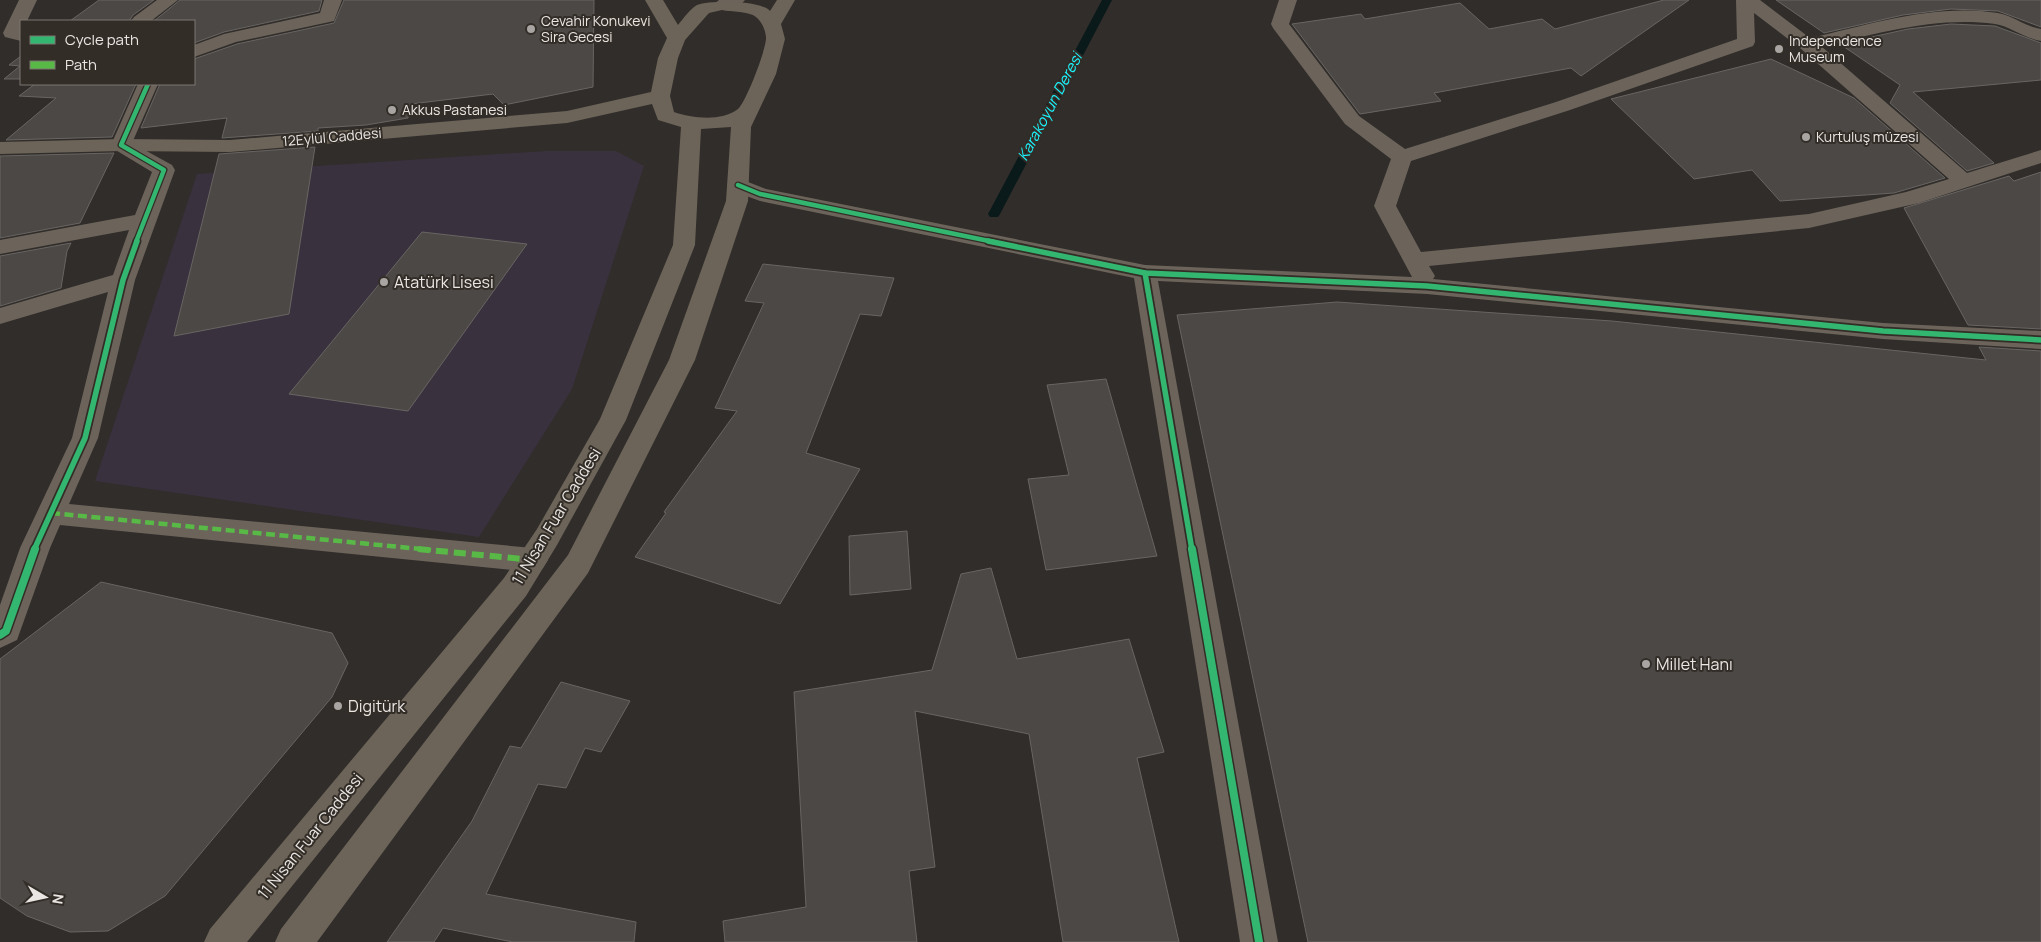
<svg xmlns="http://www.w3.org/2000/svg" width="2041" height="942" viewBox="0 0 2041 942" font-family="Manrope,sans-serif">
<style>
.education{fill:#3a313e}
.lines{fill:none;stroke-linecap:round;stroke-linejoin:round}
.stream{fill:#0a191a;fill-rule:evenodd}
.building{fill:#4b4846;stroke:#686562}
.minor{fill:#6c645b;fill-rule:evenodd}
.major{fill:#6c6459;fill-rule:evenodd}
.quiet-far1{stroke:#58b947;stroke-width:4.5;stroke-dasharray:9 4.5;stroke-linecap:butt}
.quiet{stroke:#58b947;stroke-width:6;stroke-dasharray:12 6;stroke-linecap:butt}
.cycleway-far2-casing{stroke:#332d27;stroke-width:7}
.cycleway-far1-casing{stroke:#332d27;stroke-width:9}
.cycleway-casing{stroke:#332d27;stroke-width:11}
.cycleway-far2{stroke:#33b770;stroke-width:4.5}
.cycleway-far1{stroke:#33b770;stroke-width:5.5}
.cycleway{stroke:#33b770;stroke-width:8}
.poi-dot{fill:#a9a5a2;stroke:#332d27;stroke-width:2}
.labels{text-anchor:middle;stroke-width:4;stroke-linejoin:round;paint-order:stroke}
.far-poi-label{font-size:14px;fill:#eae6e3;stroke:#332d27;text-anchor:start}
.far-street-label{font-size:14px;fill:#eae6e3;stroke:#332d27}
.far-water-label{font-size:15px;font-style:italic;fill:#1bf4fd;stroke:#332d27}
.poi-label{font-size:16px;fill:#eae6e3;stroke:#332d27;text-anchor:start}
.street-label{font-size:16px;fill:#eae6e3;stroke:#332d27}
</style>
<rect width="100%" height="100%" fill="#302d2a"/>
<path class="education" d="M546,151h70l28,15 -72,223 -93,148 -384,-56 102,-307z"/>
<g class="lines">
<path class="stream" d="M1102,0h10l-112,214 -2,3h-8l-2,-3z"/>
</g>
<g class="building">
<path d="M99,0h55l-21,15 -4,6h-59z"/>
<path d="M180,0h142l-3,11 -95,21 -30,11v-22h-40z"/>
<path d="M344,0h250l-1,87 -89,18 -11,-11 -82,10 -3,14 -42,7 -48,3v3l-96,7 5,-20 -86,10 19,-44h34v-25l43,-15 97,-21z"/>
<path d="M1664,0h25l-108,76 -10,-8 -137,25 7,8 -81,13 -68,-90 69,-10 4,5 95,-16 29,26 53,-10 13,10z"/>
<path d="M1776,0h265v27l-43,-16 -47,-2 -48,6 -79,18z"/>
<path d="M1951,24l44,2 46,17v37l-128,12 81,71 -27,8 -77,-68 10,-18 -60,-41 68,-15z"/>
<path d="M21,56v23h-17l16,-13 -11,-1z"/>
<path d="M1771,59l83,39 91,80 -51,15 -114,8 -28,-31 -58,9 -83,-80z"/>
<path d="M35,84h101l-24,53 -106,3 50,-42 -37,-2z"/>
<path d="M315,147l-26,167 -115,22 45,-182z"/>
<path d="M114,153l-34,70 -80,15v-82z"/>
<path d="M2041,172v157l-73,-4 -64,-117 105,-32 5,5z"/>
<path d="M422,232l105,12 -119,167 -119,-17z"/>
<path d="M71,243l-4,8 -6,37 -61,18v-50z"/>
<path d="M763,264l131,14 -13,38 -21,-2 -54,139 54,16 -80,135 -145,-47 31,-44 -2,-1 73,-101 -22,-3 49,-105 -19,-2z"/>
<path d="M1337,302l275,19 374,39 -7,-13 62,4v591h-733l-131,-627z"/>
<path d="M1106,379l51,177 -111,14 -18,-91 41,-4 -22,-90z"/>
<path d="M907,531l4,58 -61,6 -1,-59z"/>
<path d="M991,568l26,91 112,-20 35,113 -27,6 42,184h-116l-34,-208 -114,-23 20,156 -26,4 8,71h-192l-2,-21 83,-14 -12,-215 138,-22 29,-96z"/>
<path d="M101,582l231,51 16,30 -16,34 -167,199 -57,35 -38,1 -43,-16 -27,-18v-239z"/>
<path d="M561,682l69,19 -29,51 -16,-4 -19,40 -28,-4 -52,110 150,28 -2,20h-121l-70,-14 -9,14h-47l85,-121 38,-75 11,2z"/>
</g>
<g class="lines">
<g class="minor">
<path d="M19,0h18l-10,21h-6v20l-16,-4 -2,-4z"/>
<path d="M157,0h21l-27,21h-20l3,-4z"/>
<path d="M324,0h18l-8,21 -98,21 -42,15v-12l30,-11 96,-21z"/>
<path d="M719,0h26c-6,8 -20,11 -29,9l-3,-4z"/>
<path d="M1279,0h18l-8,24 70,92 46,33 151,-47 181,-63 -1,-39h24l50,38c61,-14 126,-35 188,-25 16,3 28,14 43,16v12c-18,-3 -31,-15 -46,-17 -59,-8 -117,10 -174,22l146,127 74,-23v13l-122,40 -110,25 -380,38 6,10 -2,3 450,44 158,8v18l-158,-10 -456,-45 -269,-13 120,661h-38l-106,-664 -374,-77 -30,-11 -3,-5 3,-5 8,-2 28,11 379,76 267,12 -38,-71 17,-47 -46,-35 -72,-96 -2,-4zM1754,13l46,35 149,131 -43,13 -97,22 -388,38 -25,-46 15,-45 159,-51 183,-64 2,-4z"/>
<path d="M138,84h20l-26,59 40,22 3,5 -40,110 -37,158 -29,66 464,44 10,4 5,8 -5,8 -10,4 -473,-47 -10,23 -33,92 -17,8v-43l20,-57 52,-110 36,-146 -108,32v-16l113,-33 16,-45 -129,24v-14l135,-25 17,-43 -38,-23 -3,-4z"/>
</g>
<path class="major" d="M645,0h18l15,25c5,-6 12,-16 19,-20 14,-5 63,-5 73,6l7,-11h18l-14,24 4,15 -9,35 -25,53 -3,74 -53,159 -107,213 -271,369h-42l6,-13 287,-374 101,-195 57,-159 5,-74 -30,2 -6,116 -69,175 -69,125 -31,51 -279,346h-43l6,-13 294,-351 33,-49 63,-110 73,-174 8,-118 -23,-7 -6,-16 -85,19 -337,29 -109,-1 -121,3v-12l121,-3 109,1 337,-29 84,-19 7,-34 9,-20zM722,10c9,2 27,1 34,7 6,5 9,12 10,20 1,11 -20,65 -28,72 -17,13 -46,9 -64,3l-4,-16 8,-38 7,-18 24,-27z"/>
<path class="quiet-far1" d="M51,513l380,37"/>
<path class="quiet" d="M418,549l115,11"/>
<defs>
<g id="cycleway-far2">
<path d="M738,185l22,9 234,48"/>
<path d="M136,242l28,-72 -43,-25 27,-61"/>
</g>
<g id="cycleway-far1">
<path d="M988,241l157,32 282,13 456,45 158,9"/>
<path d="M1145,273l47,277"/>
<path d="M34,550l51,-112 38,-158 14,-39"/>
</g>
<g id="cycleway">
<path d="M1192,549l67,393"/>
<path d="M0,635l6,-4 29,-82"/>
</g>
</defs>
<use href="#cycleway-far2" class="cycleway-far2-casing"/>
<use href="#cycleway-far1" class="cycleway-far1-casing"/>
<use href="#cycleway" class="cycleway-casing"/>
<use href="#cycleway-far2" class="cycleway-far2"/>
<use href="#cycleway-far1" class="cycleway-far1"/>
<use href="#cycleway" class="cycleway"/>
</g>
<g class="poi-dot">
<circle cx="531" cy="29" r="5"/>
<circle cx="1779" cy="49" r="5"/>
<circle cx="392" cy="110" r="5"/>
<circle cx="1806" cy="137" r="5"/>
<circle cx="384" cy="282" r="5"/>
<circle cx="1646" cy="664" r="5"/>
<circle cx="338" cy="706" r="5"/>
</g>
<g class="labels">
<g class="far-poi-label">
<text x="541" y="26">Cevahir Konukevi<tspan x="541" dy="16">Sira Gecesi</tspan></text>
<text x="1789" y="46">Independence<tspan x="1789" dy="16">Museum</tspan></text>
<text x="402" y="115">Akkus Pastanesi</text>
<text x="1816" y="142">Kurtuluş müzesi</text>
</g>
<g class="far-street-label">
<text transform="translate(332 137) rotate(-5)" y="5">12Eylül Caddesi</text>
</g>
<g class="far-water-label">
<text transform="translate(1050 107) rotate(-62)" y="5">Karakoyun Deresi</text>
</g>
<g class="poi-label">
<text x="394" y="288">Atatürk Lisesi</text>
<text x="1656" y="670">Millet Hanı</text>
<text x="348" y="712">Digitürk</text>
</g>
<g class="street-label">
<text transform="translate(556 516) rotate(-59)" y="6">11 Nisan Fuar Caddesi</text>
<text transform="translate(310 836) rotate(-51)" y="6">11 Nisan Fuar Caddesi</text>
</g>
</g>
<rect x="20" y="20" width="175" height="65" fill="#332d27" stroke="#7c7772"/>
<rect x="30" y="36" width="25" height="8" fill="#33b770" stroke="#7c7772"/>
<text x="65" y="45" font-size="15" fill="#eae6e3">Cycle path</text>
<rect x="30" y="61" width="25" height="8" fill="#58b947" stroke="#7c7772"/>
<text x="65" y="70" font-size="15" fill="#eae6e3">Path</text>
<g transform="translate(45 897) rotate(99)" stroke="#332d27" stroke-width="4" paint-order="stroke">
<path d="M0-4L9 19L0 12L-9 19Z" fill="#eae6e3"/>
<text y="-8" font-size="14" font-weight="bold" text-anchor="middle" fill="#eae6e3">N</text>
</g>
</svg>
